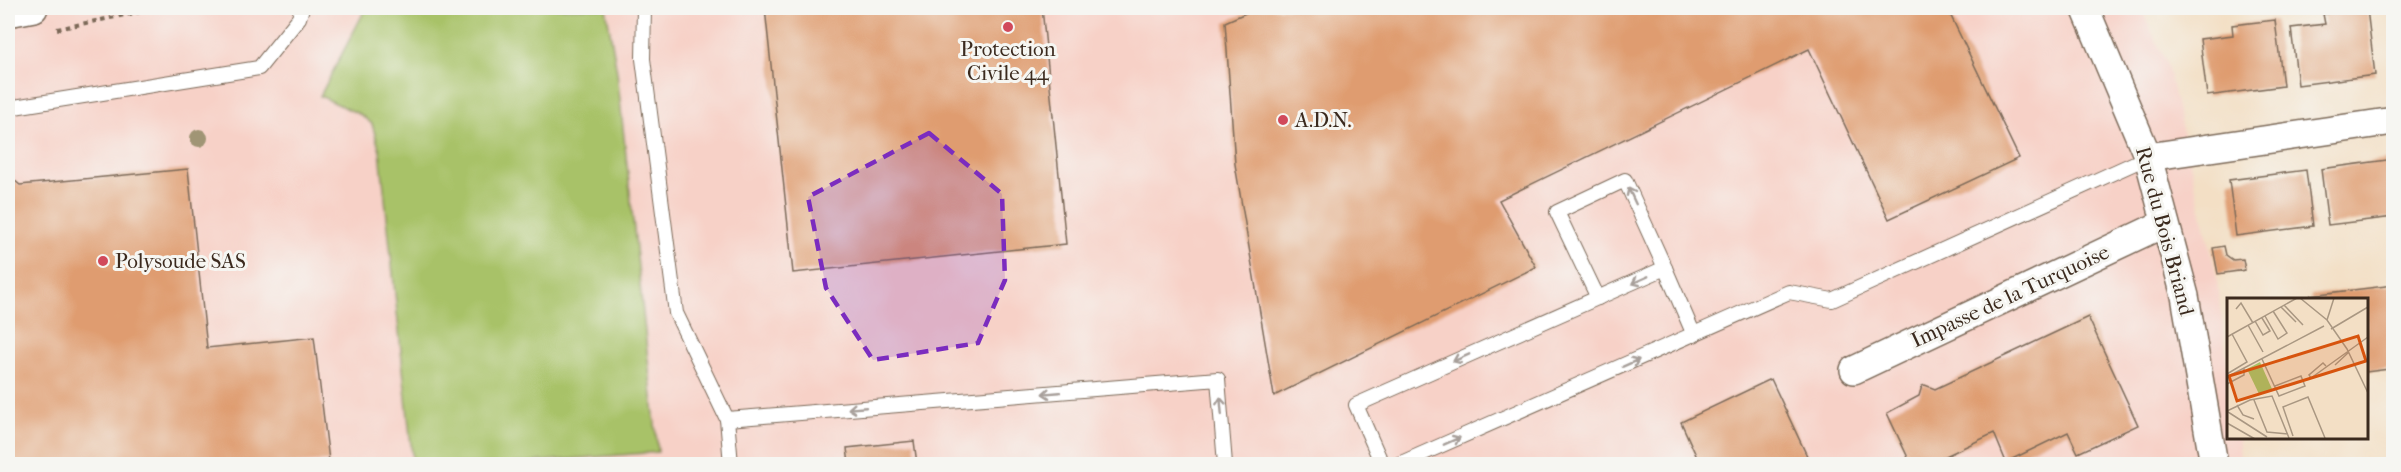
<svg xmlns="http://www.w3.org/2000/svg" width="2401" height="472" viewBox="0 0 2401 472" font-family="'IM FELL French Canon',serif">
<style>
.built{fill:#f7d1c7}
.green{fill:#a8c268;stroke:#727643;stroke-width:1.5}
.building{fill:#df9c70}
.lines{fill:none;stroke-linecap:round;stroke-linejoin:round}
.lane-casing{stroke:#7b6958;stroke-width:16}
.street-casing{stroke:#7b6958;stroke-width:30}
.path{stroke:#7b6958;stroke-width:4;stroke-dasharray:4.5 4.5;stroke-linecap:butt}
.lane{stroke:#fff;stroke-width:14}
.street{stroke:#fff;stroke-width:27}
.tree{fill:#a09575}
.oneway{stroke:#a79f9a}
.marked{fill:#7b2cbf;fill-opacity:0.2;stroke:#7b2cbf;stroke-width:4.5;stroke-dasharray:12 8;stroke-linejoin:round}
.poi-dot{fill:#d1495b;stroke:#f6f6f2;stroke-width:2}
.labels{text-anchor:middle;stroke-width:6;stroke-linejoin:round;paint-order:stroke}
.poi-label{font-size:21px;fill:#3b2a1e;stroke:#f6f6f2;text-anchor:start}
.street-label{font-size:21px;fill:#3b2a1e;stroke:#f6f6f2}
.inset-road{fill:none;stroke:#a99782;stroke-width:1.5}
.view{fill:#d7540e;fill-opacity:0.15;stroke:#d7540e;stroke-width:3}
.inset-edge{fill:none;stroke:#3b2a1e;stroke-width:3}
</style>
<rect width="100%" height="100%" fill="#f6f6f2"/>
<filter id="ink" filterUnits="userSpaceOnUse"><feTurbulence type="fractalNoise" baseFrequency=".0167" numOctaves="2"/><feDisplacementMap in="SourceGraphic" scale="12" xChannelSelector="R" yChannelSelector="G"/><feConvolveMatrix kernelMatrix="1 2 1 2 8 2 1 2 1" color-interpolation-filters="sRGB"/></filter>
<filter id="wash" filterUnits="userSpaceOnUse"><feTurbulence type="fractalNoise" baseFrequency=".008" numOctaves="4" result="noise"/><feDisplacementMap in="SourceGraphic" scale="24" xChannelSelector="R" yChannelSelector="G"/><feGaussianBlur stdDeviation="1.35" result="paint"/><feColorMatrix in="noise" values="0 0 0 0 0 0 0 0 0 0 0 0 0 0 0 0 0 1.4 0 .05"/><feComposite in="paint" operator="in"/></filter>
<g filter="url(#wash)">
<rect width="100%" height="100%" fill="#f3dfc5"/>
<path class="built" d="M8,8h2133l26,57 49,208 12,97v68h10l3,26h-2233z"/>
<path class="green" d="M366,8h240l11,64 41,380 -151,12h-94l-33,-313 -8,-27 -11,-9 -41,-19z"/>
<g id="blocks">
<g class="building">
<path d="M765,8h277l24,236 -273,29z"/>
<path d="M1257,8h690l72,150 -130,61 -80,-170 -310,151 37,67 -262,129 -39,-232 -10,-142z"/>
<path d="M2367,9l8,66 -77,10 -7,-57 34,-4 -2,-10z"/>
<path d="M2275,20l8,66 -76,10 -7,-57 33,-4 -1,-10z"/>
<path d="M2394,159v58l-66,8 -7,-56z"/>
<path d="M188,169l19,179 107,-11 15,124 -37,3h-284v-289l12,10z"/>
<path d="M2306,170l7,56 -77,10 -7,-56z"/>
<path d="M2224,246l2,9 7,5 10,-1 2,11 -27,4 -5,-26z"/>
<path d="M2394,285v71l-5,1v12l-23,3v-72h-55v-5z"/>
<path d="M2088,317l50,108 -60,28 -10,-21 -62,30 -12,-29 -65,31h-18l-24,-51 32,-17 3,-10 3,-1 10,4z"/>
<path d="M1771,379l36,77 -18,8h-89l-19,-42z"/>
<path d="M914,441l3,23h-68l-2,-16z"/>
</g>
</g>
</g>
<g filter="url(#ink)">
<use href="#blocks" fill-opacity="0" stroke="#7b6958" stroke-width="1.5"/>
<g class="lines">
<defs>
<g id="lane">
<path d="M644,8l-1,51 33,254 51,106 4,45"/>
<path d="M8,108l251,-40 40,-50 3,-10"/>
<path d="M1598,298l-41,-86 68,-32 40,88"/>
<path d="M727,419l491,-40 7,85"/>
<path d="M1382,464l-26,-59 309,-137 29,67"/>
<path d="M1399,464l390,-172 43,8 316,-143"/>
</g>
<g id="street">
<path d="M2085,8l63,149 37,139 29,168"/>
<path d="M8,13l26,-5"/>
<path d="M2148,157l246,-36"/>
<path d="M1854,370l311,-147"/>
</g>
</defs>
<use href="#lane" class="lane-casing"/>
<use href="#street" class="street-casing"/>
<path class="path" d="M57,29l102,-21"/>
<use href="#lane" class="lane"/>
<use href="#street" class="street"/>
</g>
<circle class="tree" cx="199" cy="138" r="9"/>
<defs><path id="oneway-shaft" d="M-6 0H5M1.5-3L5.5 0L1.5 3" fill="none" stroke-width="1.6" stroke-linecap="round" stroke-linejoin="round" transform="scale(1.5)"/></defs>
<g class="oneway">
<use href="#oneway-shaft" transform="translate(1632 196) rotate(-115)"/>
<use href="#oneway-shaft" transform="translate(1640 280) rotate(156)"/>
<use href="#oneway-shaft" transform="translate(1461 358) rotate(156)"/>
<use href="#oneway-shaft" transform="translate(1631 363) rotate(-24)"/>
<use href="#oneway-shaft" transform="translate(1051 393) rotate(175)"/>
<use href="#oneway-shaft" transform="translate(1221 406) rotate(-95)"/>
<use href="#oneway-shaft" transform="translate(857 408) rotate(175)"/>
<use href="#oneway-shaft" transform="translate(1452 441) rotate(-24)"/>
</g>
</g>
<path class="marked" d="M929,133l73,61 3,86 -27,63 -105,17 -47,-72 -18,-91z"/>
<g class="poi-dot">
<circle cx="1008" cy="27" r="6"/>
<circle cx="1283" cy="120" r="6"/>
<circle cx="103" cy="261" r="6"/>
</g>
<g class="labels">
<g class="poi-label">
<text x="1008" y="56" text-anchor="middle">Protection<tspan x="1008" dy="24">Civile 44</tspan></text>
<text x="1295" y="127">A.D.N.</text>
<text x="115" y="268">Polysoude SAS</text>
</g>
<g class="street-label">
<text transform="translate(2165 231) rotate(75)" y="7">Rue du Bois Briand</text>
<text transform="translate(2010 296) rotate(-25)" y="7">Impasse de la Turquoise</text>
</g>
</g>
<g transform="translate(2227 298)">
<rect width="141" height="141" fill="#f3dfc5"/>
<path d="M33,64l12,27 -13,5 -12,-25z" fill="#a8c268"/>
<path class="inset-road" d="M73,0l27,22 20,29 21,44M57,7l19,20M54,9l15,15M9,11l5,-6 12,20M38,18l13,23 9,-6 -14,-22M100,22l7,-22M28,23l8,14 7,-4 -8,-13M21,27l15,27M104,31l37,-22M0,39l70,-39M35,61l17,37 26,-10 -4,-10 -26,10M108,67l14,-13M99,68l-3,-3 -14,12 2,3 57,-41M0,76l20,-12 -15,-28M0,79l97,-51M0,86l17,-9v-7M27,102l13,32 21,2M10,107l6,10 11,4M0,113l23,-11 22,-4 17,42M1,114l39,25M0,125l28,16M66,138l-10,-29 25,-10 17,41M45,141h59"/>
<path class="view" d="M131,38l8,25 -129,40 -8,-25z"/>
<rect width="141" height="141" class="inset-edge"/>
</g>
<rect width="2401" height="472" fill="none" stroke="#f6f6f2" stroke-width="30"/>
</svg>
